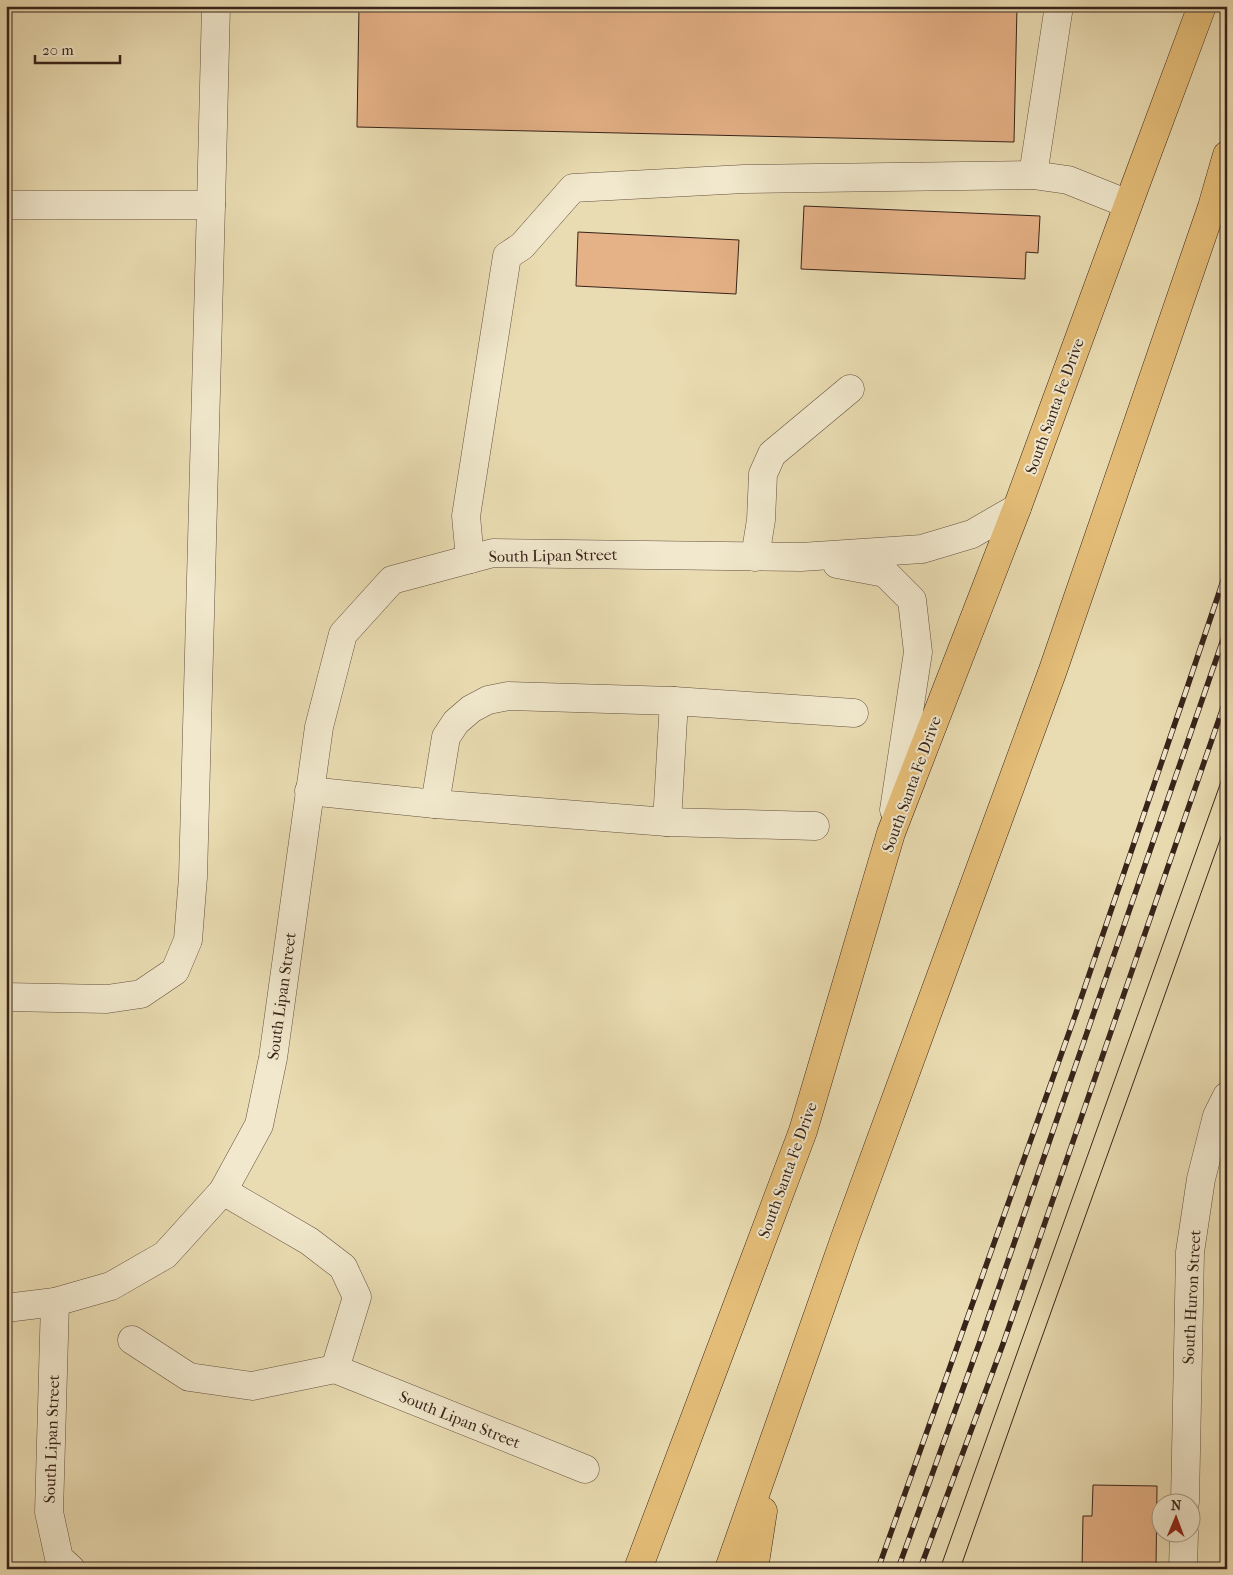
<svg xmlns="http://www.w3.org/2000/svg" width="1233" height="1575" viewBox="0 0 1233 1575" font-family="'IM FELL French Canon',serif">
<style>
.building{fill:#e5b187;stroke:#38231a}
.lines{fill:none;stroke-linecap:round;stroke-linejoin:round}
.minor-casing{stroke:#645140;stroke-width:29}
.highway-casing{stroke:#38231a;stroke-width:29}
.minor{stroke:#f1e8cd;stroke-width:28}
.highway{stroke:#e5be79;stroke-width:28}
.tram{stroke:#38231a;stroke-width:1}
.rail-casing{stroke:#38231a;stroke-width:5.5}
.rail{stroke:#f1e8cd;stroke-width:4;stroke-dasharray:11;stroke-linecap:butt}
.labels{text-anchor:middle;stroke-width:4;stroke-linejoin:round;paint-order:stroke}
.street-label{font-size:16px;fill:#38231a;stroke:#f1e8cd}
</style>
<rect width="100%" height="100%" fill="#eadcb2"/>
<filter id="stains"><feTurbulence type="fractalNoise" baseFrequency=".004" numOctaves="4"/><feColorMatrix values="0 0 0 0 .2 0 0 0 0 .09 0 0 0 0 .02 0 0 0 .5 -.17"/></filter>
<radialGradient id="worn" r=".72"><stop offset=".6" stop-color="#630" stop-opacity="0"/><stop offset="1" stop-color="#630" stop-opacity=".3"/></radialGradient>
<g class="building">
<path d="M359,6h658l-3,136 -657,-15z"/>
<path d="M804,206l236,10 -2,37 -12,-1 -1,27 -224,-10z"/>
<path d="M578,232l161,8 -3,54 -160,-8z"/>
<path d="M1093,1485l64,1 -1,83h-74l1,-53h9z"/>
</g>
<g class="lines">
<defs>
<g id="minor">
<path d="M1033,175l26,-169"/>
<path d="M6,205h205l5,-199"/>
<path d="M755,557l6,-37 2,-46 9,-20 78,-65"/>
<path d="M470,559l-4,-43 41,-260 15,-10 51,-58 171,-9 289,-4 35,5 60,24"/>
<path d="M837,564l48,9 27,27 6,52 -24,158"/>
<path d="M309,791l126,13 232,18 148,4"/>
<path d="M435,804l11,-67 10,-15 15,-13 17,-9 20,-4 166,5 180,12"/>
<path d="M667,822l7,-121"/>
<path d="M6,997l101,2 34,-5 34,-23 13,-31 5,-63 18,-672"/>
<path d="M223,1191l86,50 34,26 14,30 -22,72"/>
<path d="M55,1302l-6,210 10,46 12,11"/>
<path d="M6,1308l49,-6 56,-16 54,-31 58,-64 36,-66 14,-67 46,-331 24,-93 49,-54 101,-27 308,4 121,-8 50,-15 45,-26"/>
<path d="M132,1340l57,37 63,9 83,-17 250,100"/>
<path d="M1185,1502l5,-250 11,-73 16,-63 10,-20"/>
<path d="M1183,1569l1,-37"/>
</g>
<g id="highway">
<path d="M638,1569l165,-438 88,-298 126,-325 118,-322 67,-180"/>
<path d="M729,1569l117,-334 207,-565 159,-463 15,-52"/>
<path d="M754,1569l9,-58"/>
</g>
</defs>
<use href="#minor" class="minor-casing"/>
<use href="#highway" class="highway-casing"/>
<use href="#minor" class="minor"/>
<use href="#highway" class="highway"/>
<g class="tram">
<path d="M940,1569l287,-804"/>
<path d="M960,1569c87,-250 179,-499 267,-749"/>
</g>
<defs>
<g id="rail">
<path d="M878,1569l198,-556 111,-325 40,-119"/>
<path d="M898,1569l84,-233 245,-708"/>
<path d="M920,1569l83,-225 224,-648"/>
</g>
</defs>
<use href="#rail" class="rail-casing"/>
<use href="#rail" class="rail"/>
</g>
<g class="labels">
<g class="street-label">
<text transform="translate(1054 406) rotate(-70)" y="6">South Santa Fe Drive</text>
<text transform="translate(553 555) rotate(-1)" y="6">South Lipan Street</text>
<text transform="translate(911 784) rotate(-70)" y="6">South Santa Fe Drive</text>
<text transform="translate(281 996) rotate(-82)" y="6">South Lipan Street</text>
<text transform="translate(787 1170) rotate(-70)" y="6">South Santa Fe Drive</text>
<text transform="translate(1191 1297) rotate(-87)" y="6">South Huron Street</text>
<text transform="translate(460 1419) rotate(22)" y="6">South Lipan Street</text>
<text transform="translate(51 1439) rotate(-88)" y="6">South Lipan Street</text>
</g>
</g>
<rect width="1233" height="1575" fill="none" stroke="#eadcb2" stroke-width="25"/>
<rect x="8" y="8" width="1218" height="1560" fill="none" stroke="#38231a" stroke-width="2.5"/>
<rect x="12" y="12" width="1208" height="1550" fill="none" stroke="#38231a"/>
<g transform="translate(1176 1518) rotate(1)"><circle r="24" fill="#f1e8cd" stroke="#a79985"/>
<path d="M0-4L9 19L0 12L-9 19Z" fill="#8f2418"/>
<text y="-8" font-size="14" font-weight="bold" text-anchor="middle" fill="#38231a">N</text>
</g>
<path d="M35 55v8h85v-8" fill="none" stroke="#38231a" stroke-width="2.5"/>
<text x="42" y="55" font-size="15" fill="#38231a" stroke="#f1e8cd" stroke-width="4" paint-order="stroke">20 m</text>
<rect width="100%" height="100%" filter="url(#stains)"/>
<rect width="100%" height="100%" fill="url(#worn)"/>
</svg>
